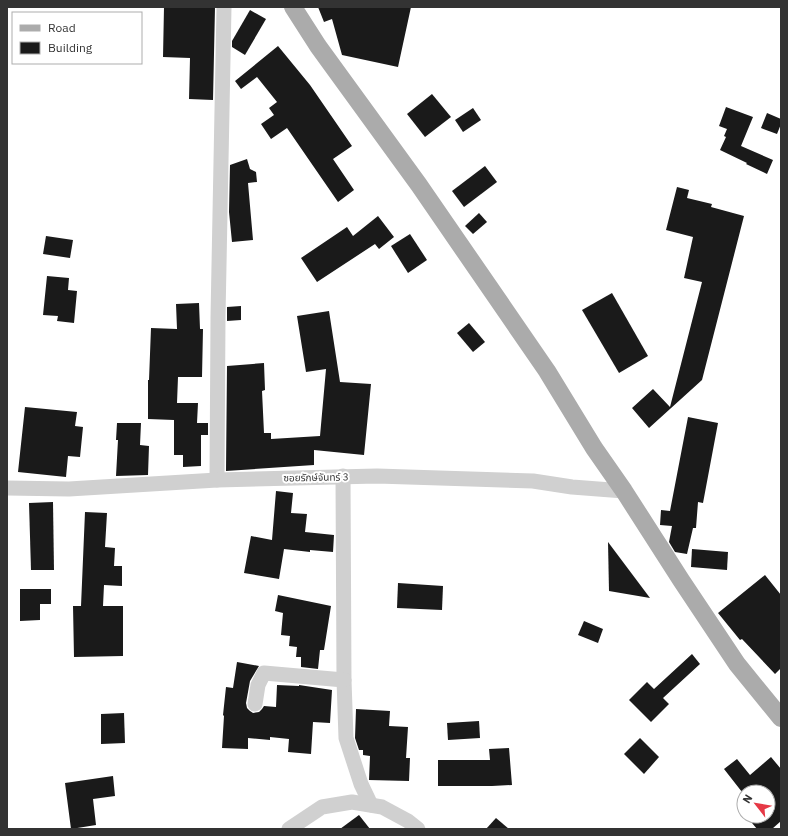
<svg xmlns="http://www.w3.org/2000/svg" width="788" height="836" viewBox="0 0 788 836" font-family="'IBM Plex Sans','Noto Sans Thai',sans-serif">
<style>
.building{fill:#1a1a1a}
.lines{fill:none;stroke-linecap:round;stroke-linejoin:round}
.minor{stroke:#d0d0d0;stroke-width:15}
.major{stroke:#ababab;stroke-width:18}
.labels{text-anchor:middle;stroke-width:4;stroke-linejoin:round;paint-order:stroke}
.street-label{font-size:10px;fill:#333;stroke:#fff}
</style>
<rect width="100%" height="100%" fill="#fff"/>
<g class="building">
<path d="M164,7h51l-2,93 -24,-1 1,-41 -27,-1z"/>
<path d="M318,7h93l-13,60 -56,-12 -10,-36 -8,3z"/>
<path d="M250,10l16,9 -21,36 -13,-8v-6z"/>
<path d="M278,46l32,39 42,61 -19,13 21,31 -16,12 -51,-74 -16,11 -10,-15 13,-9 -5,-7 8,-6 -20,-25 -16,12 -6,-8z"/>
<path d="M432,94l19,23 -26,20 -18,-23z"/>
<path d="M726,107l27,10 -12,29 32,14 -6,14 -21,-10 1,-1 -27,-13 6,-13 -2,-1 3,-7 -8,-3z"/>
<path d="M473,108l8,12 -18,12 -8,-12z"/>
<path d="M767,113l14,6v5l-4,10 -16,-6z"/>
<path d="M247,159l3,10 6,3 1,10 -9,1 5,57 -21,2 -3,-30 1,-47z"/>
<path d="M485,166l12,16 -33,25 -12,-16z"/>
<path d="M677,187l12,3 -2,8 25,6 -1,3 33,9 -42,164 -53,48 -17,-20 21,-19 17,18 32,-125 -18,-4 9,-41 -27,-7z"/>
<path d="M479,213l8,9 -14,12 -8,-8z"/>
<path d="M378,216l16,21 -15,12 -4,-5 -58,38 -16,-24 46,-31 6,9z"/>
<path d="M410,234l17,26 -19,13 -17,-27z"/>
<path d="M46,236l27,4 -3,18 -27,-4z"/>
<path d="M47,276l22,2 -1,12 9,1 -3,32 -17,-2 1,-5 -15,-1z"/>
<path d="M612,293l36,63 -29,17 -37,-63z"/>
<path d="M199,303l1,26h3l-1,48h-24l-1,26h21l-1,20h11v12h-7v31l-18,1v-12h-9v-35l-26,-1v-39h1l2,-52 26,1 -1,-25z"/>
<path d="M241,306v14l-14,1v-14z"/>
<path d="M329,311l11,71 31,2 -7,71 -50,-5v15l-88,6 1,-105 37,-3 1,27 -3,1 2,42h7v6l49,-3 6,-67 -20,3 -9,-56z"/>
<path d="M469,323l16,19 -12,10 -16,-19z"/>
<path d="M25,407l52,5 -2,14 8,1 -3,30 -12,-1 -2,21 -48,-5z"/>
<path d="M688,417l30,6 -15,80 -5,-1 -2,26h-3l-6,26 -12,-2 -6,-10 3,-16 -12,-1 1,-15 9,1z"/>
<path d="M117,423h24l-1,22 9,1 -1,29 -32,1 2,-36h-2z"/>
<path d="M276,491l17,2 -2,20 16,1 -2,18 29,3 -1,17 -23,-2v2l-26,-3 -5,30 -35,-6 7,-37 21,4z"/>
<path d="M53,502l1,68h-23l-2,-67z"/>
<path d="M85,512l22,1 -2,34 10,1 -1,18h8v20l-18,-1 -1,21h20v50l-49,1 -1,-51h8z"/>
<path d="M608,542l42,56 -41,-7z"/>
<path d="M692,549l36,3 -1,18 -36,-3z"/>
<path d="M765,575l16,20v73l-6,6 -33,-35 -2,1 -22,-27z"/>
<path d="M398,583l45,3 -1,24 -45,-2z"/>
<path d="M20,589h31v15h-11v16l-20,1z"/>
<path d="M278,595l53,11 -7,44h-4l-2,19 -17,-2v-10h-5l1,-10 -8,-1 1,-10 -9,-1 2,-22 -8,-2z"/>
<path d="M584,621l19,8 -5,14 -20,-8z"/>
<path d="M692,654l8,10 -37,34 6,6 -18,18 -22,-22 18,-18 7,7z"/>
<path d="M237,662l22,4 -9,15 -4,22 1,5 3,3 3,2 6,-1 3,-3 2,-3 12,1 1,-22 22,1v-1l33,5 -2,33 -17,-1 -2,32 -23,-2 1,-13 -19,-2v3l-22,-2v11l-26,-1 2,-32 -1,-1 3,-28 7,1z"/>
<path d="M356,709l34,2 -1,15 19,1 -2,31h4l-1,23 -40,-1 1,-24 -7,-1v-5h-4l-4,-12z"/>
<path d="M124,713l1,30 -24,1v-30z"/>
<path d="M479,721l1,17 -32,2 -1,-17z"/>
<path d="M640,738l19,19 -15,17 -20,-20z"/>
<path d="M509,748l3,37 -20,1h-54v-26h52l-1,-11z"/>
<path d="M771,757l10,12v52l-9,8h-15l-5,-6 8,-7h8v-24h-26l-18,-23 13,-10 13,16z"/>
<path d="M113,776l2,20 -22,3 3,26 -25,4 -6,-46z"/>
<path d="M359,815l11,14h-30z"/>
<path d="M496,818l13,11h-23z"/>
</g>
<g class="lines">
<g class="minor">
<path d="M343,476l1,204 2,58 15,46 10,21"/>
<path d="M217,480l1,-163 6,-310"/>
<path d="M7,488l62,1 148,-9 160,-4 156,5 39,6 52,4"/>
<path d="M255,704l3,-19 6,-12 80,7"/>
<path d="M289,829l33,-22 30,-5 30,5 26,14 10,8"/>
</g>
<path class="major" d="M293,7l25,39 101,139 128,186 47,77 30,43 57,89 56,84 44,54"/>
</g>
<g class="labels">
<g class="street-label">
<text transform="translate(316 477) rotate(-1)" y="4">ซอยรักษ์จันทร์ 3</text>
</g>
</g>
<rect width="788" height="836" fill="none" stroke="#333333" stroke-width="16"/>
<rect x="12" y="12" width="130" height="52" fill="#ffffff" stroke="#adadad"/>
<rect x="20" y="25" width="20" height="6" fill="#ababab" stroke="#adadad"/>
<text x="48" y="32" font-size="12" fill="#333333">Road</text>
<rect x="20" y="42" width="20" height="12" fill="#1a1a1a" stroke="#adadad"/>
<text x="48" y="52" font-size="12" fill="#333333">Building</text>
<g transform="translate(756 804) rotate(301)"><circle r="19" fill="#ffffff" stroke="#adadad"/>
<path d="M0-3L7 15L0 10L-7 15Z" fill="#e63946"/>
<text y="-6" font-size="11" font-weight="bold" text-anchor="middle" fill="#333333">N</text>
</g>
</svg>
